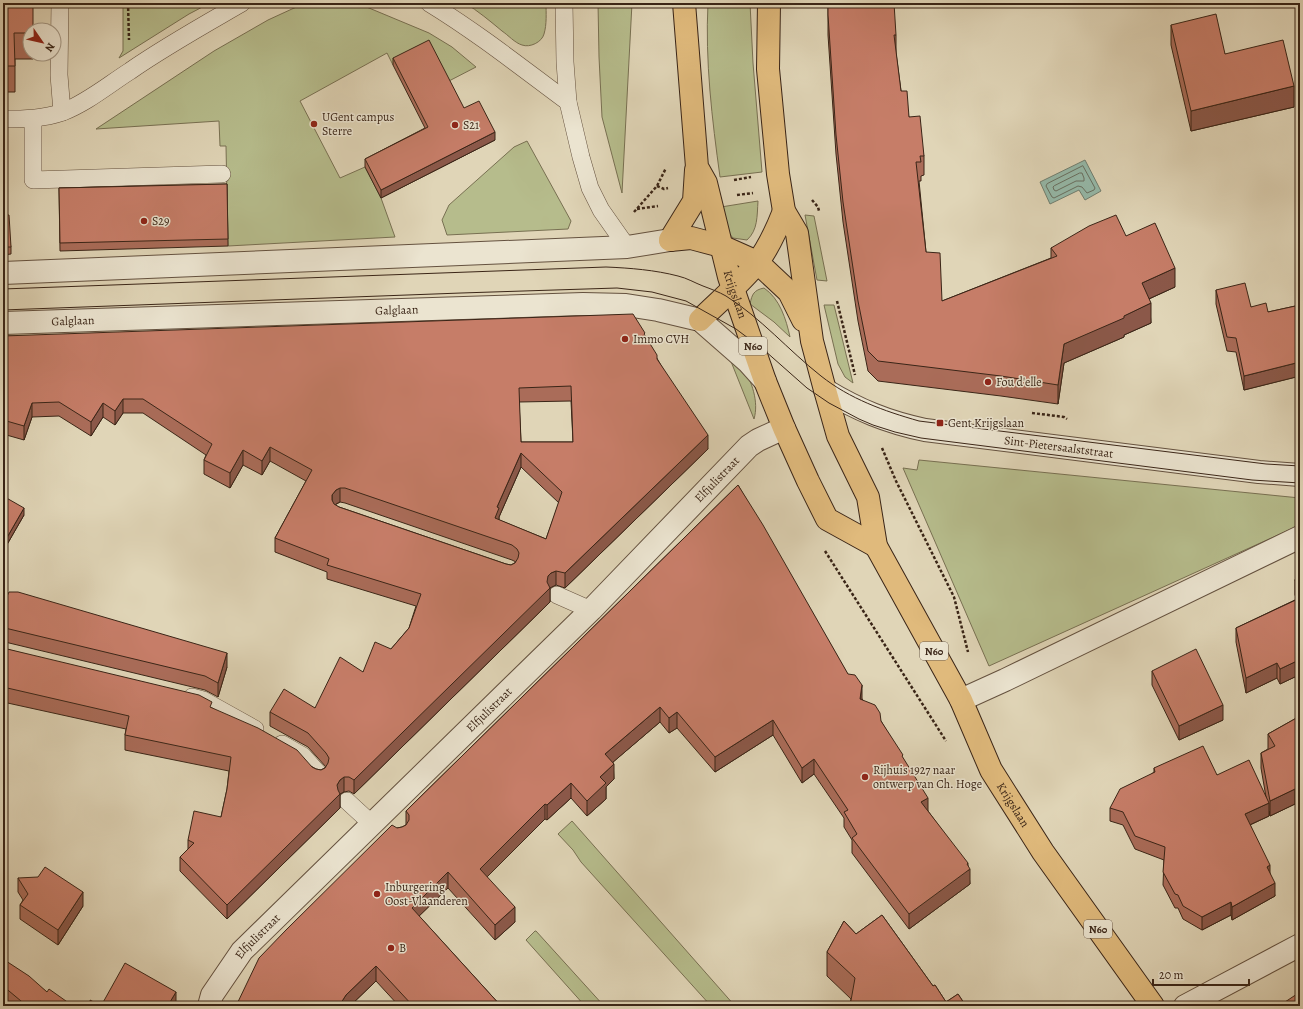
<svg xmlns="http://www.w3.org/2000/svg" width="1303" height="1009" viewBox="0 0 1303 1009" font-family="Alegreya,serif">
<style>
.green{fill:#b6bc8c;stroke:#787052}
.water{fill:#95b9a9;stroke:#717e6f}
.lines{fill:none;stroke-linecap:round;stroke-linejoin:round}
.shore{stroke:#686f60;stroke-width:1}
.service-casing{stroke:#64513f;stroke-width:18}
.minor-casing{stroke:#64513f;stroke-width:24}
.tertiary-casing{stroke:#64513f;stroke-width:24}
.primary-casing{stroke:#3a2517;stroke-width:24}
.path{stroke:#3a2517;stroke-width:2.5;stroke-dasharray:3 2;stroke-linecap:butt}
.service{stroke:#ebe4d0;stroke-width:17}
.minor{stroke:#ebe4d0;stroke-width:22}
.tertiary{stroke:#ebe4d0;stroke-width:22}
.primary{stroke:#e0ba7c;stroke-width:22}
.tram{stroke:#3a2517;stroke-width:1}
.wall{fill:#aa6c59;stroke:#3a2517;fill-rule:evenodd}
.shaded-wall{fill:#8b5849;stroke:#3a2517}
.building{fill:#c67d68;stroke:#3a2517;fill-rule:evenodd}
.poi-dot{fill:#8f2418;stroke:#ebe4d0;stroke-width:1.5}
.labels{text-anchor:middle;stroke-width:3;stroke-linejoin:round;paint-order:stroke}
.shield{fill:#ebe4d0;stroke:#6f5e4e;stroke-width:1}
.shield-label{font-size:11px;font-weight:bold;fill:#3a2517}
.poi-label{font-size:12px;fill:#3a2517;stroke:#ebe4d0;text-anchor:start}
.street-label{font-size:12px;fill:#3a2517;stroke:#ebe4d0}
</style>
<rect width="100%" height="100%" fill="#e0d5b7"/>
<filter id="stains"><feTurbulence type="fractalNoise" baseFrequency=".005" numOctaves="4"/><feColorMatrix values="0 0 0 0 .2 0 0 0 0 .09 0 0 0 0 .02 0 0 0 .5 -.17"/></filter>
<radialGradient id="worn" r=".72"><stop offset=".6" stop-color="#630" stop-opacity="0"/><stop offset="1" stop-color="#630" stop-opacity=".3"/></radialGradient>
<g class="green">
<path d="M123,3h87l-21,11 -70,44 4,-7z"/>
<path d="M305,3h52l72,30 23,14 24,20 -29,15 -18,-35 -36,18 -6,-12 -87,48 40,77 25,-11 16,31 14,39 -167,9 -2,-100h-6l-1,-25 -123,8 118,-78 54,-31z"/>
<path d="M465,3h81c0,10 1,21 -2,31 -2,8 -14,14 -22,11 -7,-2 -14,-10 -20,-14 -12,-10 -24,-20 -37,-28z"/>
<path d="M598,3h34l-10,190 -20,-76 -3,-60z"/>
<path d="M708,3h42l3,60 9,109 -42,5c-8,-58 -15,-116 -12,-174z"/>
<path d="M527,141l44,80 -3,8 -121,6 -5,-15 7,-15 65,-58z"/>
<path d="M758,201c-1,15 0,29 -11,39l-14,-2 -5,-6 -7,-25z"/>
<path d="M805,215l9,1 13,65 -10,-1z"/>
<path d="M764,288c16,11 22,31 26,49l-16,-15 -24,-18c2,-10 4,-14 14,-16z"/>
<path d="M824,305h10l19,78 -8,-6 -7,-13z"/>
<path d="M728,354c4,4 10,8 14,12 10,15 17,36 12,53z"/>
<path d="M919,460l381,38v27l-311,141 -86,-198 14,2z"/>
<path d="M572,821l163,185h-24l-130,-144 -8,-12 -15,-16z"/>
<path d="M535,931h1l68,75h-19l-59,-66z"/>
</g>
<path class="water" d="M1085,160l16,31 -16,9 -6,-10 -29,14 -10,-22z"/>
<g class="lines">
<g class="shore">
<path d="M1083,166l12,22 -1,2 -7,3 -5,-6 -4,-1 -24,12 -2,-1 -6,-11 1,-2z"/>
<path d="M1080,173h2l2,5v3h-8l-20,10 -2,-1 -1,-3 1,-1z"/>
</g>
<defs>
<g id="service">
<path d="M60,3l-1,72 3,37"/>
<path d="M429,3c49,30 93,65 139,99"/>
<path d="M564,3l1,59 3,40 13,55 9,31 11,22 26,37"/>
<path d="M3,119c21,0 40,0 60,-7 25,-10 45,-27 67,-41 36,-25 74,-46 112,-68"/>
<path d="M33,119v61l189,-6"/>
<path d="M557,595l34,15"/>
<path d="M192,697l11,3 52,29"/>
<path d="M282,744l21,12 16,18"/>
<path d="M347,801l25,23"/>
</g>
<g id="minor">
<path id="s1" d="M825,390c33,20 62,32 100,40l334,42 41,3"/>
<path d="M961,700l44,-20 295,-143"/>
<path id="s2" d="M209,1006l3,-11 30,-44 349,-341 158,-164 9,-6 26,-12"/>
<path d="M1185,1006l115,-61"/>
</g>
<g id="tertiary">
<path d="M3,273l624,-26 43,-7"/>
<path id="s3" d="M3,323l580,-19 43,1 32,5 42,10 48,42 17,19"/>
</g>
<g id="primary">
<path id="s4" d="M684,3l13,164 9,16 23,94 36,104 19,47 24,53 19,38 49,27"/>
<path id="s5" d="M769,3l-1,66 10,105 6,37 13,22 15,108 13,49 13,46 30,61 8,49 85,154 30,70 52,82 110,154"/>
<path d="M670,240l21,-2 30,8 36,16 32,30 14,28"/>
<path d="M670,240l24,-39 2,-31"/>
<path d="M700,320c19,-19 40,-36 57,-57 12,-16 20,-34 27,-52"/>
</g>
</defs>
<use href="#service" class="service-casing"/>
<use href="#minor" class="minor-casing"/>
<use href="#tertiary" class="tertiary-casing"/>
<use href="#primary" class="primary-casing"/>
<g class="path">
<path d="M128,3l1,37"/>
<path d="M734,180l17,-3"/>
<path d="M657,186l7,3 4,-1"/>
<path d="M737,195l16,-2"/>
<path d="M812,200l6,7 1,4"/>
<path d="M637,209l21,-3"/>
<path d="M634,212l23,-26 9,-18"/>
<path d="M837,301l18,74"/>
<path d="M1032,413l32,4 3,2"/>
<path d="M882,448l14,33 58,116 14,55"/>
<path d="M825,551l121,190"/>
</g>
<use href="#service" class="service"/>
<use href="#minor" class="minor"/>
<use href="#tertiary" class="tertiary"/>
<use href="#primary" class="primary"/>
<g class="tram">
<path d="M3,289l603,-22c24,1 49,3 72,9 9,2 17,7 25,10 8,3 16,6 23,10 35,22 62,54 95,80 29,23 63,35 98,45l347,43 34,2"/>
<path d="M3,310l458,-17 156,-5 35,4 34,9 50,28 28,21 43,38 22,15 30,16 14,6 22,7 26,6 331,42 48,3"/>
</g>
</g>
<g class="wall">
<path d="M3,3l27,27v24h3v5h-18v33h-12z"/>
<path d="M828,3l68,32v18l5,38 8,26 15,39v19l-3,1v5h-2l7,71 16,49 109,-43v-10l75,-12 49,51 -26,12 2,24 -27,12v2l-60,26 -6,41 -57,-8 -123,-15 -10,-10 -10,-50 -15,-99 -7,-68 -8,-119z"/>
<path d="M1171,25l54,29 69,53 -103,24 -20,-86z"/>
<path d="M393,58l71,50 31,32 -114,58 -16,-31v-8l60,-31 -32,-63z"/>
<path d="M227,184l1,62 -168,5 -1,-63z"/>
<path d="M3,215l8,32v7l-8,1z"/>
<path d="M1216,290l35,17 17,5 32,-7v71l-56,14 -8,-38 -9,-1 -11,-47z"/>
<path d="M3,336l642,1 63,112 -143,139 -9,-3 -5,2 -1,1v14l-196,192 -5,-3 -5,1 -4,2v14l-113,111 -47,-48v-14l8,-8v-9l33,-23 6,-28 2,-18 -104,-21v-15l1,-6 -123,-27v-54l209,60 104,61 5,1 5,-3 -18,-20 -38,-21v-14l45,-4 48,-36 28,-23 18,-21 7,-22 -89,-27v-7l-52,-20v-14l31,-57 -36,-20 -8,14 -19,-10 -13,23 -26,-14v-14l2,-5 -63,-42h-20l-8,12 -12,-8 -12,19 -32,-20 -27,1 -8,23 -21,-6zM571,401l2,41h-52l-2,-40zM521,467l38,36 -13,36 -47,-19v-3zM340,502l5,1 167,57 4,2 -5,3 -5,-1 -167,-57 -4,-2z"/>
<path d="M738,485l124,214 19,22 22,38 25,52 40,55 2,18 -61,45 -57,-76v-13l-8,-13v-9l-30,-44 -12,9 -29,-48 -58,37 -38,-44 -8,5 -9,-11 -47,40 1,17 -8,8v12l-19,17 -16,-18 -24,22 -2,-1 -58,58 28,45 -20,18 -47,-52 -29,28 82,90h-102l-23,-25 -26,25h-114l161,-178 5,-1 4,-2v-14z"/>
<path d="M3,496l21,19 -19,33h-2z"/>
<path d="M1300,571v106l-1,-2 -19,9 -3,-6 -31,15 -10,-51v-14l61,-29 -2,-4v-15z"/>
<path d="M3,605l224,62 -9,30 -13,-7 -200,-48h-2z"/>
<path d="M1152,671l71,49 -44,20 -27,-55z"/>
<path d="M1300,716v97l-5,-9 -25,12 -1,-5v5l-19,9 20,49 5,22 -43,24 -1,-5 -29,15 -19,-11 -5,-11h-3l-12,-23 1,-25 -29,-11 -12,-24 -13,-4v-13l44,-36v-4l63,7 49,22 -5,-29v-15l7,-4v-15z"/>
<path d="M18,878l65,28 -25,39 -38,-26v-14l3,-5 -5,-8z"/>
<path d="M882,915l51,71 2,-1 11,17 12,-8 6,9h3l2,3h-119l1,-7 -24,-23v-24l17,-31 12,13z"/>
<path d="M3,959l44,33 26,14h-59l-11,-9z"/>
</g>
<g class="shaded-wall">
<path d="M1294,86v21l-103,24v-20z"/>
<path d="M495,132v8l-114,58v-8z"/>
<path d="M1175,268v19l-33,15v-19z"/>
<path d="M1151,303v20l-27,12v2l-60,26 -6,41v-19l6,-41z"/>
<path d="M1300,362v14l-56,14v-14z"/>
<path d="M123,399v14l-8,12v-14z"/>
<path d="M32,403v14l-8,23v-14z"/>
<path d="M103,403v14l-12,19v-14z"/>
<path d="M708,435v14l-143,139v-15z"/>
<path d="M270,447v14l-8,14v-14z"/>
<path d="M243,450v15l-13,23v-15z"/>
<path d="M521,453v14l-22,50v5l-4,-4 2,-11z"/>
<path d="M340,488v14l-4,2 -4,5v-14l4,-5z"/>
<path d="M24,508v7l-19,33v-7z"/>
<path d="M556,571v14l-6,3v14l-196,192v-14l197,-207z"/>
<path d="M227,653v14l-9,30v-14z"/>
<path d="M1299,660v15l-19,9v-15z"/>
<path d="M1277,663v15l-31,15v-15z"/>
<path d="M862,685v15l-2,-1z"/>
<path d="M1223,705v15l-44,20v-14z"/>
<path d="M660,707v15l-55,47v-15z"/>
<path d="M677,712v16l-8,5v-15z"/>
<path d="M773,720v15l-58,37v-15z"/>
<path d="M814,759v15l-12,9v-15z"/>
<path d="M614,764v15l-8,8v12l-19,17v-15l13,-24z"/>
<path d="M344,777v15l-4,2v14l-113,111v-14l110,-120 3,-5z"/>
<path d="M571,783v15l-24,22v-15z"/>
<path d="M1295,789v15l-25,12v-15z"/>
<path d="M928,798v15l-7,-11z"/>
<path d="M1269,803v13l-24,11v-13z"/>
<path d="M545,804v15l-65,65v-15z"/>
<path d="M968,863v8l2,-2v15l-61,45v-15z"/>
<path d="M1270,865v13l-3,-11z"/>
<path d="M448,872v16l-36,35v-15z"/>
<path d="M1275,883v13l-43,24v-13z"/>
<path d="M83,892v14l-25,39v-15z"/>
<path d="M1231,902v13l-29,15v-13z"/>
<path d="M515,907v15l-20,18v-15z"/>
<path d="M376,966v15l-26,25h-11l7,-11z"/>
<path d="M176,992v12l-2,2h-4v-4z"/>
</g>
<g class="building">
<path d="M3,3h30v27h-3v3h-16l1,33h-12z"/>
<path d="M828,3h66l2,32h-2l7,56h6l2,26 11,-1 4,40h-4l1,6h-5l10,90 14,1 2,48 115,-45 -6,-8 38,-22 27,-11 10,21 29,-13 20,45 -33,15 9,20 -27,13v2l-60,26 -6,41 -57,-9 -123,-15 -10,-10 -10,-50 -15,-99 -7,-67 -8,-120z"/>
<path d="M1216,14l9,40 58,-14 11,46 -103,25 -20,-86z"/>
<path d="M429,40l35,68 15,-7 16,31 -114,58 -16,-31 63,-32 -35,-69z"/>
<path d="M227,184l1,55 -168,4 -1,-55z"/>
<path d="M3,215h6l2,32h-8z"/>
<path d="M1245,283l6,24 15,-4 2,9 32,-7v57l-56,14 -8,-38 -9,-1 -11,-47z"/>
<path d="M633,314l12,19 -1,1 13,21v4l51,76 -143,138 -9,-2 -5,2 -3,3 -1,6 3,6 -196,192 -5,-3h-5l-4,3 -3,5 1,5 2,4 -113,111 -47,-48 14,-14 -6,-3 6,-29 27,6 6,-28 4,-32 -106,-22 4,-19 -126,-29v-39l196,47 13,7 -2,5 48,21 39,22 15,17 4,2 5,1 4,-2 3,-5 1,-5 -3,-5 -18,-20 -38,-21 14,-23 31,19 25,-51 23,15 12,-30 16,7 18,-21 12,-34 -94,-29 2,-6 -54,-21 37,-68 -42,-23 -8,14 -19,-11 -13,23 -26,-13 8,-16 -69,-45h-20l-8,12 -12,-8 -12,19 -32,-20 -27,1 -8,23 -21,-6v-84zM571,386l2,56h-52l-2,-54zM521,453l41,39 -16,47 -51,-21 4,-10 -2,-1zM340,488h5l167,57 5,4 2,4 -1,5 -3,5 -4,2 -5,-1 -167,-57 -5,-3 -2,-4v-5l4,-5z"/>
<path d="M738,485l25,40 85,149 7,1 7,10 -2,14 15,6 5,8 1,8 22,34 -1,1 26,42 -7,4 47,61 -1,1 3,5 -61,45 -57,-76 5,-4 -13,-22 4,-2 -34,-51 -12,9 -29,-48 -58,37 -38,-45 -8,6 -9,-11 -55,47 9,10 -14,13 6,6 -19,18 -16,-18 -24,22 -2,-1 -65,65 35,38 -20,18 -47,-53 -36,36 89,98h-88l-37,-40 -30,29 -7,11h-103l23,-48 27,-28 106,-105 5,3 5,-1 4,-2 3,-5v-5l-3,-4z"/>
<path d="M3,496l21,12 -19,33h-2z"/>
<path d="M1300,571v19l-5,-10z"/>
<path d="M9,592h9l209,61 -9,30 -13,-7 -200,-48h-2v-23z"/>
<path d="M1300,598v64l-1,-2 -19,9 -3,-6 -31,15 -10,-50z"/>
<path d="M1196,649l27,56 -44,21 -27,-55z"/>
<path d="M1300,716v82l-5,-9 -25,12 -9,-48 14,-7 -7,-12z"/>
<path d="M1203,746l14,29 32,-15 20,43 -24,11 25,51 -3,2 8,16 -43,24 -1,-5 -29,15 -19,-11 -5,-11 -3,-1 -12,-22 2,-25 -30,-11 -12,-24 -13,-4 10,-19 35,-17 -1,-4z"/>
<path d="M45,867l38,25 -25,38 -38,-25 8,-11 -10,-16 20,-1z"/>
<path d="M882,915l51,71 2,-1 11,17 12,-8 6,9h3l2,3h-119l5,-28 -28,-26 17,-31 12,13z"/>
<path d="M3,959l26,17 18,16 2,-3 24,17h-46l-24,-20z"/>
<path d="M125,963l51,29 -6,10v4h-79l-1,-6 11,6z"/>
<path d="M1300,992v14h-21z"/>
</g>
<g class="poi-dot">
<circle cx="314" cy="124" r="4"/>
<circle cx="455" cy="125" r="4"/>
<circle cx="144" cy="221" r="4"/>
<circle cx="625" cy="339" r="4"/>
<circle cx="988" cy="382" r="4"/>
<rect x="936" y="419" width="8" height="8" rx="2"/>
<circle cx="865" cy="777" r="4"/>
<circle cx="377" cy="894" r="4"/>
<circle cx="391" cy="948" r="4"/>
</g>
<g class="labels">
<g class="shield">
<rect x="739" y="337" width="28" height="18" rx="3"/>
<rect x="920" y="642" width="28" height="18" rx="3"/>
<rect x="1084" y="920" width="28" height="18" rx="3"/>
</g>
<g class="shield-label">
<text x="753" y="350">N60</text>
<text x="934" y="655">N60</text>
<text x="1098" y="933">N60</text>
</g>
<g class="poi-label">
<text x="322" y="121">UGent campus<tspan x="322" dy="14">Sterre</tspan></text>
<text x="463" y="129">S21</text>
<text x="152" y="225">S29</text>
<text x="633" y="343">Immo CVH</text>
<text x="996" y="386">Fou d'elle</text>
<text x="948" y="427">Gent Krijgslaan</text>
<text x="873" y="774">Rijhuis 1927 naar<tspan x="873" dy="14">ontwerp van Ch. Hoge</tspan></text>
<text x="385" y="891">Inburgering<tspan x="385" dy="14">Oost-Vlaanderen</tspan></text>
<text x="399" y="952">B</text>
</g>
<g class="street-label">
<text dy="4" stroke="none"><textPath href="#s4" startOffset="298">Krijgslaan</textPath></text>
<text dy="4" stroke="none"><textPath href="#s3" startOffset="394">Galglaan</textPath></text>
<text dy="4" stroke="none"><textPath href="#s3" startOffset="70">Galglaan</textPath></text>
<text dy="4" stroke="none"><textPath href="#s1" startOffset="243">Sint-Pietersaalststraat</textPath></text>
<text dy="4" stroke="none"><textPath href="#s2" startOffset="734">Elfjulistraat</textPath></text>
<text dy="4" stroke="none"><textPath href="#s2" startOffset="410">Elfjulistraat</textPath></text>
<text dy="4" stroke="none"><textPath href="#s5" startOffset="853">Krijgslaan</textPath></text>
<text dy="4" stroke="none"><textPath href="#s2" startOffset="86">Elfjulistraat</textPath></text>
</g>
</g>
<rect width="1303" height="1009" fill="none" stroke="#e0d5b7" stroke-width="16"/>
<rect x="4" y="4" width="1295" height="1001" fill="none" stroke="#3a2517" stroke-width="2"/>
<rect x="8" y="8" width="1287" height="993" fill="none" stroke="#3a2517"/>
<g transform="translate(42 42) rotate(124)"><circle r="19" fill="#ebe4d0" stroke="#a49886"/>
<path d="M0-3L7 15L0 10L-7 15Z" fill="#8f2418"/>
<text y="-6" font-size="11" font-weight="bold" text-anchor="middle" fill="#3a2517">N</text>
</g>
<path d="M1153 979v6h96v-6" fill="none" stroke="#3a2517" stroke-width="2"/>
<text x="1159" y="979" font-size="12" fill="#3a2517" stroke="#ebe4d0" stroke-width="3" paint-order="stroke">20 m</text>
<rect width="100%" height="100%" filter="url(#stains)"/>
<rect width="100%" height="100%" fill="url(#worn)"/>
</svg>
